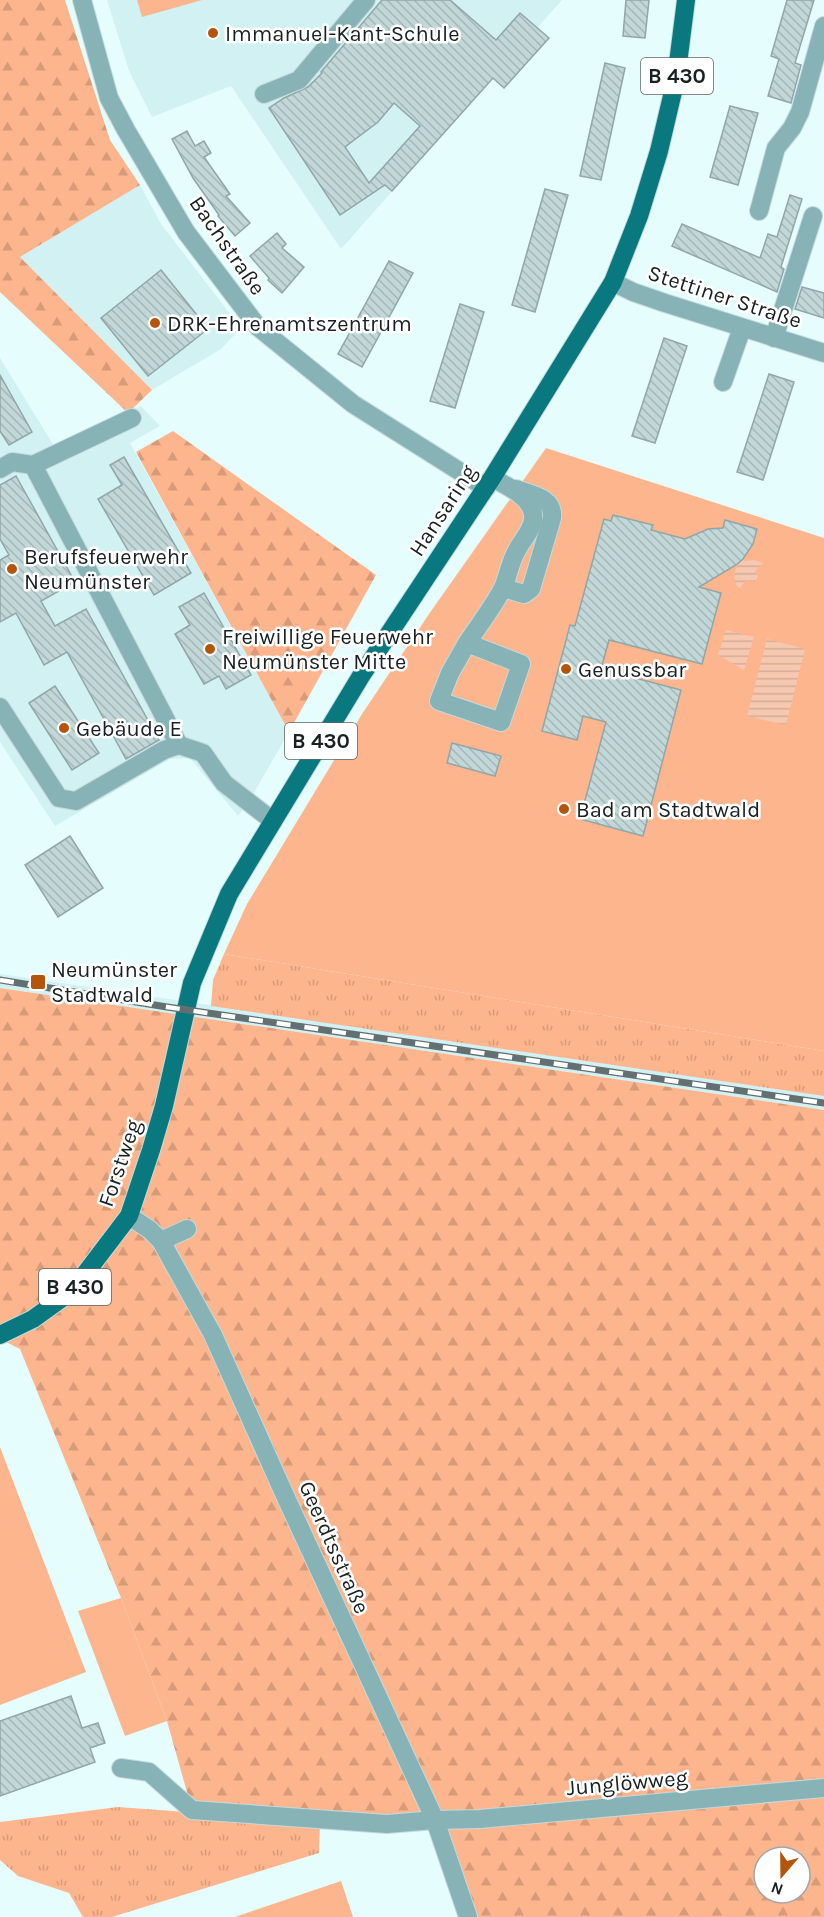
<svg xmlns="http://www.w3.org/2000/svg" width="824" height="1917" viewBox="0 0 824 1917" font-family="Karla,sans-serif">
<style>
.built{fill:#d1f1f3}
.grass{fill:url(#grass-tufts)}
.forest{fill:url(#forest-firs);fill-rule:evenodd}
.pitch{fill:#fdb58d}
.water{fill:url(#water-rules)}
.building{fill:url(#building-back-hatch);stroke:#91a6a7;stroke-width:1.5;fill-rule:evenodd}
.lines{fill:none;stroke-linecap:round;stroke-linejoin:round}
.minor-casing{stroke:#c5dadb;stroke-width:20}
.major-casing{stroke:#c5dadb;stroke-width:20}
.minor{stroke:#88b3b6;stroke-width:18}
.major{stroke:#0a797f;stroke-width:18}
.rail-casing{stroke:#637071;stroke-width:7}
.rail{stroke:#fff;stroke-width:4.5;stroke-dasharray:14;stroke-linecap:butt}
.poi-dot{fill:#b5550c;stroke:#fff;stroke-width:2}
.labels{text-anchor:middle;stroke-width:5;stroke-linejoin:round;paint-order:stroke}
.shield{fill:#fff;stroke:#5e6464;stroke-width:1.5}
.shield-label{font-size:21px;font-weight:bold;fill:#192121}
.poi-label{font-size:22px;fill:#192121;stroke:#fff;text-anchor:start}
.street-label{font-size:22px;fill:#192121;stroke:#fff}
</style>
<defs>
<pattern id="grass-tufts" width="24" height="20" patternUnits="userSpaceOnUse" patternTransform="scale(1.5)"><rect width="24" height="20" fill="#fdb58d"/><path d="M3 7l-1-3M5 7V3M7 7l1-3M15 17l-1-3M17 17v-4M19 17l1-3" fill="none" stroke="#d89b79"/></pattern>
<pattern id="forest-firs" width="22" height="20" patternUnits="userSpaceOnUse" patternTransform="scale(1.5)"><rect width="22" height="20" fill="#fdb58d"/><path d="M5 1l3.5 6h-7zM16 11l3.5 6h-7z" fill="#d89b79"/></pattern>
<pattern id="water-rules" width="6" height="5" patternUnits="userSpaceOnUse" patternTransform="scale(1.5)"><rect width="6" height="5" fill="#f6c8b0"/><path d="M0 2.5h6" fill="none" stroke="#d2ac97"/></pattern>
<pattern id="building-back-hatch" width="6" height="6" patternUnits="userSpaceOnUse" patternTransform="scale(1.5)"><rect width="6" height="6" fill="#c1d7d8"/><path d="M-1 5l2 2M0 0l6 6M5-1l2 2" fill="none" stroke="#a5b8b9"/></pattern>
</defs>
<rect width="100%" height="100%" fill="#e6fdfe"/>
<g class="built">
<path d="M107,0h455l-221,249 -110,-163 -79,31 -23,-46z"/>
<path d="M140,185l21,39 80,104 -20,21 -69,41 -132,-133z"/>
<path d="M0,358l57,93 84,-45 19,20 -30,17 159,289 -41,71 -10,13 -48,-58 -20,1 -115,67 -55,-84z"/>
<path d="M0,974l824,122v14l-824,-122z"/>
</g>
<g class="grass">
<path d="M224,954l600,97v45l-613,-90 2,-26z"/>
<path d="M118,1807l202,15 -1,31 -207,64h-29l-14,-24 -51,-17 -18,-16v-38z"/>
</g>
<g class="forest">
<path d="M0,0h65l45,140 30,45 -120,72 132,133 -24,23 -128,-121z"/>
<path d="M173,431l203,144 -87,157 -153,-280z"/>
<path d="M0,988l824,122v807h-356l-34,-97 -242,-10 -25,-89 -46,-123 -101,-249 -20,-10zM764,1857h36v36h-36z"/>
</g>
<g class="pitch">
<path d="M137,0h65l-60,17z"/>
<path d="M546,448l278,90v513l-600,-97 23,-50 115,-190 67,-100z"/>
<path d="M0,1447l86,225 -86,33z"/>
<path d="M121,1598l46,123 -42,15 -47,-125z"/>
<path d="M341,1881l12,36h-118z"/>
</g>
<g class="water">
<path d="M743,559l2,2 9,-1 9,3 -8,8 3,5 -3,6 -9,-2 -7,9c-8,-11 -5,-21 4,-30z"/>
<path d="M726,630l28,7 -10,33 -26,-15z"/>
<path d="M767,639l38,10 -19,76 -39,-9z"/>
</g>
<g class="building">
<path d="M382,0h68l46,40 24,-27 29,25 -45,50 -11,-10 -101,113 -7,-6 -45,30 -71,-107 15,-10 24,-11 14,-14 -1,-1zM394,103l26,23 -51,57 -24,-36 33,-25z"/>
<path d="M626,0h23l-4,38 -22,-2z"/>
<path d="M787,0h27l-19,63 6,2 -10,38 -23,-7 11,-37 -8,-3z"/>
<path d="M605,63l20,5 -24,112 -21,-4z"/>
<path d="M730,106l28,7 -20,72 -28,-8z"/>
<path d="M187,131l8,15 9,-5 7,12 -7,4 26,37 -4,2 24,27 -15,13 -17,-20 1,-1 -26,-37 -21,-39z"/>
<path d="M545,189l23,6 -33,117 -23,-7z"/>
<path d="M790,195l12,4 -21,68 3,2 -7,23 -105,-46 10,-22 78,34 8,-24 9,3z"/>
<path d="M277,233l9,11 -4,4 22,19 -22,26 -14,-13 1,-2 -19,-22z"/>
<path d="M389,261l24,12 -51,94 -24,-13z"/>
<path d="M161,270l47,59 -60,47 -47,-58z"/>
<path d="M802,287l22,6v25l-29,-9z"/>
<path d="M460,304l24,8 -29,96 -25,-7z"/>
<path d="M664,338l23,8 -32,97 -23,-7z"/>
<path d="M769,374l25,8 -31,98 -26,-8z"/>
<path d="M0,375l32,57 -23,13 -9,-14z"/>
<path d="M124,457l67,116 -37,22 -56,-96 24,-14 -12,-20z"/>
<path d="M16,476l59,106 -34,19 14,25 31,-17 73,131 -33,19 -59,-107 -23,13 -28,-52 -16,9v-62l9,-5 -9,-16v-54z"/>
<path d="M613,515l40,10 -2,5 34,9 23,-10 15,-1 2,-8 32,9 -4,15 -10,15 -7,6 -37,22 22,6 -19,71 -93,-24 -8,29 80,21 -38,146 -63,-17 26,-97 -23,-6 -6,24 -35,-9 28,-106 5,1 29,-107 7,2z"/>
<path d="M204,593l47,82 -25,14 -7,-13 -15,8 -29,-50 15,-9 -11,-18z"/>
<path d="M55,686l44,67 -27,17 -43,-67z"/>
<path d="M452,743l49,13 -6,20 -48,-13z"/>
<path d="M70,836l33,52 -45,29 -33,-52z"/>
<path d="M71,1696l11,32 16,-5 7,20 -15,5 5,14 -95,34v-75z"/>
</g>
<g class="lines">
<defs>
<g id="minor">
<path d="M82,0l27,98 17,32 60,102 72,95 95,77 133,84"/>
<path d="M264,94l35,-14 67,-80"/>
<path d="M759,211l17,-63 16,-20 8,-16 24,-86"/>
<path d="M613,282l20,10 32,11 159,50"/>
<path d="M774,338l39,-122"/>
<path d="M723,382l19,-54"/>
<path d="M33,465l146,280 24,8 21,30 49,38"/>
<path d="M0,469l12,-7 21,3 99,-47"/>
<path d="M503,588l21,6 7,-5 21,-71c2,-21 -20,-23 -36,-29"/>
<path d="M467,643l-17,30 -11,28 62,21 20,-58 -54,-21c12,-18 26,-36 36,-55 5,-12 7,-25 13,-36 5,-11 19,-24 17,-38 -3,-18 -26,-28 -41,-36"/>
<path d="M0,707l59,91 17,3 88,-51 15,-5"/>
<path d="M129,1216l21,14 11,11 52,94 74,165 148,320 33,97"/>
<path d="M161,1241l26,-12"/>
<path d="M121,1768l28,4 43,38 195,14 48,-4 45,-1 344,-31"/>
</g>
<path id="major" d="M0,1335l33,-16 39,-28 57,-75 22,-66 13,-44 28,-123 37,-89 132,-218 131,-198 121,-196 26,-66 20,-65 17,-72 10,-79"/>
</defs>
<use href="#minor" class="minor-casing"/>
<use href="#major" class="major-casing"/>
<use href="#minor" class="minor"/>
<use href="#major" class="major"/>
<defs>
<path id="rail" d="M0,980l167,27 657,96"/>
</defs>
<use href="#rail" class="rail-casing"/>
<use href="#rail" class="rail"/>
</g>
<g class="poi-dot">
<circle cx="213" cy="33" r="6"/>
<circle cx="155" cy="323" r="6"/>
<circle cx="12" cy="569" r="6"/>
<circle cx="210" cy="649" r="6"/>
<circle cx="566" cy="669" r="6"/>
<circle cx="64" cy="728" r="6"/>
<circle cx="564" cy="809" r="6"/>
<rect x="30" y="974" width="16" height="16" rx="3"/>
</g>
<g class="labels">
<g class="shield">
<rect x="641" y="58" width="72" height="36" rx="4.5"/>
<rect x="285" y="723" width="72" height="36" rx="4.5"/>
<rect x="39" y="1269" width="72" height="36" rx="4.5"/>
</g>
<g class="shield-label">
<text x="677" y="83">B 430</text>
<text x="321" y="748">B 430</text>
<text x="75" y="1294">B 430</text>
</g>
<g class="poi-label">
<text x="225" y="41">Immanuel-Kant-Schule</text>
<text x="167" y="331">DRK-Ehrenamtszentrum</text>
<text x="24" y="564">Berufsfeuerwehr<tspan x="24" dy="25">Neumünster</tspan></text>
<text x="222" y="644">Freiwillige Feuerwehr<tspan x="222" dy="25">Neumünster Mitte</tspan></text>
<text x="578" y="677">Genussbar</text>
<text x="76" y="736">Gebäude E</text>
<text x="576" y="817">Bad am Stadtwald</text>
<text x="51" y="977">Neumünster<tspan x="51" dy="25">Stadtwald</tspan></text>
</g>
<g class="street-label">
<text transform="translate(228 245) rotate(55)" y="8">Bachstraße</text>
<text transform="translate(725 296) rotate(18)" y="8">Stettiner Straße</text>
<text transform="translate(442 510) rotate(-57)" y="8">Hansaring</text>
<text transform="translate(119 1163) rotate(-71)" y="8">Forstweg</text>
<text transform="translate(335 1547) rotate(66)" y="8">Geerdtsstraße</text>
<text transform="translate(627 1782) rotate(-5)" y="8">Junglöwweg</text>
</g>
</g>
<g transform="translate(782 1875) rotate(200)"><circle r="28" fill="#ffffff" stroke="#a3a6a6" stroke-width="1.5"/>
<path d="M0-4.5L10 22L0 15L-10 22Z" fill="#b5550c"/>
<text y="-9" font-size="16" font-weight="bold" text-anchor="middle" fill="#192121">N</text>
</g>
</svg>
